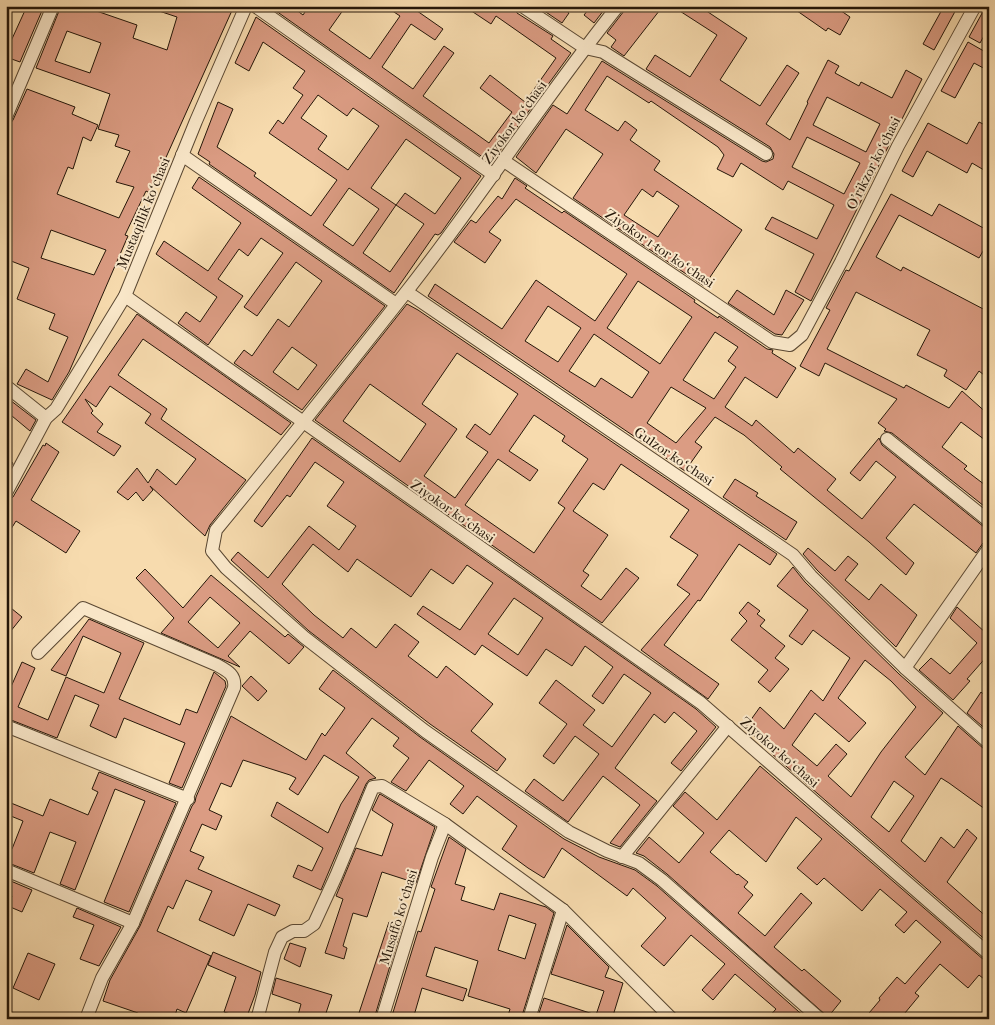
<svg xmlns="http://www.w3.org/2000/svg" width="995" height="1025" viewBox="0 0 995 1025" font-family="'IM FELL French Canon',serif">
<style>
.building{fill:#db9c83;stroke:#241609;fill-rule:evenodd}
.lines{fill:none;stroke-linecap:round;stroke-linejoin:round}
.street-casing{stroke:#594732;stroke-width:14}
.street{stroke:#fae8ca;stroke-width:12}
.labels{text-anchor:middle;stroke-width:4;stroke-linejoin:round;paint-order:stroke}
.street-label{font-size:14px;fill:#241609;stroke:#fae8ca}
</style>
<rect width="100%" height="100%" fill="#f7dbae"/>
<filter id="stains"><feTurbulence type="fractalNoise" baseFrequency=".004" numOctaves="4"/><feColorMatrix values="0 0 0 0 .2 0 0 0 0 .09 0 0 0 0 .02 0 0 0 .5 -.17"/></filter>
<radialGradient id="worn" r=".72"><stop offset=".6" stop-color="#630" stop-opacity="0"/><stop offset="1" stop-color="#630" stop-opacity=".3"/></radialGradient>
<g class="building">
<path d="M27,6h17l-24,56 -14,-5v-5z"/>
<path d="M61,6h21l55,19 -4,13 34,12 10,-33 -24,-8v-3h81l-84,187 -4,-2 -21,44 3,1 -59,136 -17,28 -35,-16 9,-15 22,13 20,-45 -19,-8 6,-15 -38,-15 12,-31 -23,-9v-134l4,-1 3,-4 14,-31 48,18 -3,7 26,11 -7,16 -8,-4 -10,32 -5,-2 -11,27 62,24 15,-31 -18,-5 14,-31 -15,-5 4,-11 -21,-6 12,-35 -74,-26zM67,31l34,12 -11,30 -35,-12zM51,230l55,20 -12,25 -53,-17z"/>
<path d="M269,6h22l12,9 6,-9h37l-17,24 41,29 30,-43 -15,-10h25l33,23 -8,11 -24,-16 -29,43 31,22 31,-43 10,7 -31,43 66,47 23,-31 -32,-24 10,-13 35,27 31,-44 -60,-42 -5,8 -27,-18h50l3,7 36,23 -2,3 20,14 -80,110z"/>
<path d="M537,6h23l9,7 -7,10z"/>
<path d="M591,6h16l-13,17 -10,-8z"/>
<path d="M626,6h37l-39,50 -13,-9 5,-7 -9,-7 17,-22z"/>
<path d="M672,6h27l48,32 -27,42 40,26 27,-41 12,8 -33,51 24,16 18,-37 -1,-1 21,-42 11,6 -4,7 24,13 2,-4 31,16 14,-28 16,9 -111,222 -16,-9 19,-38 -49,-25 7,-12 45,22 17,-34 -46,-24 -5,9 -42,-27 -8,14 -16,-8 7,-14 -6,-8 -67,-46 -2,2 -42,-27 -22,34 33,21 7,-10 12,9 -7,10 30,21 -6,9 88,60 -38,56 -131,-88 30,-44 -37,-25 -30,44 -20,-16 37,-52 14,9 35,-53 160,100 4,1 7,-3 1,-5 -4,-7 -124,-78 9,-14 35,22 27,-42zM827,97l53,27 -14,28 -53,-27zM807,137l53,26 -16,31 -52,-27zM642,189l11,8 4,-6 22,15 -21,31 -34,-22z"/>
<path d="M790,6h44l16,11 -10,18 -12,-7 -2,3z"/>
<path d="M944,6h14l-24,44 -11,-6z"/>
<path d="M986,6h3v21l-9,16 -11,-6z"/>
<path d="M256,17l225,159 -40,57 -3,2 -3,-1 -41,59 -185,-129 1,-2 -12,-8 20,-52 15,7 -16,38 39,26 -2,3 57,40 26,-36 -68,-47 9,-13 5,4 20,-29 -10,-7 12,-17 -42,-29 -14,29 -14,-8zM318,95l29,21 6,-8 26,18 -31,44 -30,-21 9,-13 -26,-18zM406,139l55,39 -26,36 -30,-21 -9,12 -25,-17zM349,188l30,21 -26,37 -30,-21zM396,205l28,19 -34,48 -27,-19z"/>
<path d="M968,42l21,12v17l-15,-8 -19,35 -14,-7z"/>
<path d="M979,122l10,5v46l-17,-10 -5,10 -40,-22 -14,26 -11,-6 26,-48 39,21z"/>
<path d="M199,177l186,129 -83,104 -68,-47 10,-13 8,6 26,-37 11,8 33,-46 -26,-19 -39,54 -13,-9 39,-54 -22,-15 -13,18 -9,-7 -21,30 25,17 -35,49 -30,-22 8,-11 14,10 17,-25 -61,-43 8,-13 44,30 33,-48 -49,-35zM292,347l25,18 -19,25 -25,-18z"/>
<path d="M515,178l12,8 -2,2 37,25 2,-2 131,89 -1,2 24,16 1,-2 48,33 6,1 -1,3 24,15 -19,30 -32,-21 -20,30 27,19 4,-6 38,33 4,-5 38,31 -9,11 35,29 34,-42 -20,-16 -16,20 -10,-8 29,-35 3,7 102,82 5,2v10l-6,4 -7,10 -62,-49 -28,34 28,25 -8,12 -37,-33 -89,-73 2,-2 -38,-32 -29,-18 -20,25 7,5 -17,24 -257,-175 7,-12 67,45 34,-49 59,41 32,-47 -111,-75 -27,33 12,8 -16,23 -31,-21 17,-22 5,3 22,-27 4,3zM638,281l54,36 -32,47 -53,-36zM548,306l33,22 -23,34 -33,-21zM715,332l23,15 -10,14 8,6 -22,32 -31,-19zM594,334l55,38 -17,26 -31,-20 -6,9 -26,-16zM671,387l35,21 -30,35 -29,-20z"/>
<path d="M891,194l41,22 7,-12 50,27v10l-10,17 -80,-43 -23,42 25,14 2,-4 86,45v67l-10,-8 -13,19 -22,-14 3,-6 -30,-15 13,-25 -74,-38 -29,57 77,39 2,-3 43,23 13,-17 27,24v28l-28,-21 -19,25 25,19 -3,3 25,19v22l-97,-77 -8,-2 2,-2 -8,-6 19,-24 -72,-36 -6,13 -19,-10 30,-56 -4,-2 20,-38 3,1z"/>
<path d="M737,290l37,25 12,-25 18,10 -22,35 -7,-1 -47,-31z"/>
<path d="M407,304l11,6 359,244 -7,11 -31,-21 -39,57 -2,-1 -34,45 55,39 -11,15 -67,-49 49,-56 -13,-9 21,-30 -28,-18 19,-27 -68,-46 -17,26 -11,-7 -20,28 35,24 -25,36 6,4 -8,11 20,14 25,-32 13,10 -37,45 -287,-203zM457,353l61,41 -28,41 -15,-11 -9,13 22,15 -33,46 -31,-22 33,-47 -35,-25zM370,384l56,40 -26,38 -57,-41zM534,415l31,21 -3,5 26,18 -30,44 7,5 -31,45 -69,-48 33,-46 32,22 8,-11 -29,-19z"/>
<path d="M137,314l154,109 -10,12 -138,-96 -25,36 49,34 -6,10 85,61 -36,45 -5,11 -55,-50 3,4 -10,11 -7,-9 -8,8 -11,-8 20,-24 11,15 9,-14 19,16 20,-26 -51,-36 6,-9 -41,-28 -14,21 -11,-8 8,12 -2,2 12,11 -6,8 24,14 -7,10 -52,-34z"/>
<path d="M6,397l30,23 -6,11 -24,-20z"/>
<path d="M312,438l384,271 20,18 -35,44 -10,-8 26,-32 -23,-19 -9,11 -11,-9 -39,54 42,33 -37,46 -10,-4 30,-38 -37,-29 -35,46 -43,-31 9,-12 29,22 36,-47 -24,-18 -21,28 -11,-8 24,-32 -28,-21 17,-23 39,30 -12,15 29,22 39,-54 -27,-19 -21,30 -11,-8 21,-29 -28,-21 -13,20 -26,-17 -19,27 -45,-31 -7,10 -58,-41 6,-8 37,24 33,-47 -26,-18 -14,19 -22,-15 -20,28 -54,-38 -9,13 -35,-28 -31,40 32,31 29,23 8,-10 25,20 19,-24 24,18 -11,14 29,22 9,-12 47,38 -22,27 35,28 -9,12 -67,-47 -121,-93 -78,-71 7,-8 30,26 41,-52 30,24 17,-24 -29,-20 17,-24 -29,-20 -25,35 -3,-2 -25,32 -8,-6zM514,598l29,20 -25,37 -30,-21z"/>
<path d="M46,443l13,9 -28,48 49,31 -14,22 -50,-32 -10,16v-36l7,-4 30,-52 2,1z"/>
<path d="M6,457l7,6 -7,12z"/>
<path d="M735,479l23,14 -2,3 41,26 -11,18 -63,-43z"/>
<path d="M808,548l27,23 13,-15 10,8 -13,16 24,20 12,-16 36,31 -21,32 -79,-77 -14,-16z"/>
<path d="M793,567l12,15 94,92 44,39 -38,44 20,18 33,-49 26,23 5,2v61l-40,-29 -8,-5 -40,63 24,21 16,-25 13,11 13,-19 10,9 -30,44 42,37v24l-218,-190 1,-2 -27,-23 15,-21 24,22 27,-39 12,11 27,-43 -37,-28 -11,15 -13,-9 19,-26 -31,-24zM865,660l26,21 25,26 -35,45 -30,45 -23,-21 19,-22 -11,-10 -19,22 -25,-21 23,-32 34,29 17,-19 -28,-25zM894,781l20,15 -25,36 -18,-15z"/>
<path d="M145,569l38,39 28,-33 74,62 3,-3 16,13 -15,17 -39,-33 -22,25 12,11 -79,-34 13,-15 -38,-40zM210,597l30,26 -22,25 -30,-26z"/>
<path d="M748,602l12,9 -3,3 8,6 -5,6 25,20 -10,12 14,11 -19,23 -12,-10 10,-12 -37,-30 16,-19 -8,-8z"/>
<path d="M6,604l16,13 -16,20z"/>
<path d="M957,607l29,26 3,-3v24l-22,25 3,2 -17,19 -34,-30 12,-12 19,16 27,-31 -27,-25z"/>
<path d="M89,619l55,24 -25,56 61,26 6,-16 11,4 17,-41 11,9 1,5 -44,102 -13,-5 16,-40 -61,-25 -8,20 -26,-12 9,-21 -24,-10 -18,43 -51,-20v-20l16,-36 13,6 -17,39 30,13 18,-43 38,16 17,-40 -38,-17 -17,40 -15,-6z"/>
<path d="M333,670l87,67 144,102 35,18 36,13 22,16 150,133h-40l9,-10 -41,-35 -22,26 -11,-10 23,-26 -34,-29 -27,31 -23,-20 25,-28 -33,-30 -6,8 -65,-48 -18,30 -16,-10 -26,-19 15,-23 -40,-30 -14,18 -13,-10 14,-18 -35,-26 -23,31 -15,-9 18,-24 -16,-12 6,-8 -27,-20 -26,35 30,25 -7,2 -3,4 -45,106 -28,-13 5,-12 14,6 11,-23 -52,-32 6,-14 51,31 13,-29 18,-27 -35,-22 -26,40 -9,-6 7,-11 -6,-3 -47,-15 -12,27 -10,-4 -12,27 13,6 -6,14 -14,-6 -12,27 14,6 -6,12 82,36 -5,11 -27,-12 -14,32 -35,-16 13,-29 -26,-11 -13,29 -5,-3 -11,25 54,25 -25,57 -9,-4 -3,10h-38l2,-6 -35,-12 7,-21 30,-54 52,-120 3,-4 1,-5 35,-81 75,44 16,-27 3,3 20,-28 -26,-19z"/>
<path d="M251,676l16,15 -9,10 -16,-15z"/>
<path d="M981,692l8,7v33l-22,-19z"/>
<path d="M760,766l224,194 5,2v21l-10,-8 -11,13 -28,-24 -25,29 4,3 -19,23h-36l16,-19 -1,-2 18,-21 8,7 36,-42 -25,-22 -12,13 -9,-8 12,-13 -27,-23 -18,22 -38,-33 -7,7 -20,-17 25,-29 -26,-22 -30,45 -37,-32 -19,22 27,23 1,-1 10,8 -4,5 9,8 -15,18 27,23 36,-43 11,10 -38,44 28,24 2,-2 37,32 -13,16 -161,-143 -23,-18 -8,-3 13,-16 30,26 25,-30 -31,-27 12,-14 32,28z"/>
<path d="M99,772l77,31 -47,109 -25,-10 41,-101 -30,-12 -40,101 -15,-6 16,-42 -26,-10 -16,41 -28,-11v-15l6,2 11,-28 -17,-7v-13l37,15 7,-17 38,16 10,-23 -6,-3z"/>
<path d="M380,794l55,33 -19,56 -34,-11 -15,45 -14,-4 -10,33 4,2 -3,11 -19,-6 18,-54 -7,-3 20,-48 26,8 11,-32 -21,-14 7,-15z"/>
<path d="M449,837l17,12 -11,35 10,3 -4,13 33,10 6,-17 46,14 8,6 -33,106h-14l3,-10 -42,-13 10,-35 -43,-14 -9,29 41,13 -4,12 -41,-13 -9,31h-22l27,-88 3,1 14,-43 -4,-2zM509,915l27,9 -11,35 -27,-9z"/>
<path d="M6,879l26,11 -10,22 -14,-6 4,-10 -6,-2z"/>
<path d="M77,908l44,19 -22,39 -19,-7 14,-34 -21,-8z"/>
<path d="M389,922l13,4 -28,93h-17z"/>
<path d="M567,925l42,42 -4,10 18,6 -11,36h-64l-10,-3 6,-18 52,17 8,-24 -53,-17z"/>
<path d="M290,943l16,5 -6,19 -16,-8z"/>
<path d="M213,952l48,20 -6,23 -9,24 -22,-7 12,-35 -28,-12z"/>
<path d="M28,953l27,11 -16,36 -26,-12z"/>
<path d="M276,978l56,17 -8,24h-27l4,-15 -29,-10z"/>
</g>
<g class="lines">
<defs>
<g id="street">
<path d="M255,6l239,169"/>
<path d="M522,6l63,42 18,4 163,102"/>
<path d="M618,6c-74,92 -138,192 -211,285 -63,80 -126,160 -191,239l-4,21 14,17 78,69 121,94 144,101 38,19 32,12 23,17 158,139"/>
<path d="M6,117l47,-111"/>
<path d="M182,155l214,149"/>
<path d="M504,161l268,181 18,3 12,-10 39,-73 57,-116 77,-140"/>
<path d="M407,292l386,263 18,21 94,92 84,75"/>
<path d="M125,296l576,407 288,251"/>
<path d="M6,386l40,32"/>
<path d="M887,439l102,82"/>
<path d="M6,493l40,-75 10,-9 69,-113 71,-175 50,-115"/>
<path d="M38,653l45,-45 134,57c11,6 19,10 17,23l-101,235 -31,55 -16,41"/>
<path d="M905,668l84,-120"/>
<path d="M6,726l182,73"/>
<path d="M622,857l106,-131"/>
<path d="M6,870l127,53"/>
<path d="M6,1017l4,2"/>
<path d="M254,1019l4,-3 17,-64 7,-15 11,-6h11l10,-7 22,-48 37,-89 9,-1 63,38 118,86 109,109"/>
<path d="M382,1019l50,-162 13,-33"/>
<path d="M529,1019l34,-109"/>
</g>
</defs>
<use href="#street" class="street-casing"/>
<use href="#street" class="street"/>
</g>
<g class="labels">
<g class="street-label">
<text transform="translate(514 122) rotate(-54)" y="5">Ziyokor koʻchasi</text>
<text transform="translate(873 163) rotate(-63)" y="5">O'rikzor koʻchasi</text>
<text transform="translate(143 213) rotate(-68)" y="5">Mustaqillik koʻchasi</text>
<text transform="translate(660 248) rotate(34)" y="5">Ziyokor 1-tor koʻchasi</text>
<text transform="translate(674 456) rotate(34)" y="5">Gulzor koʻchasi</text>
<text transform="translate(453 511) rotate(35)" y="5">Ziyokor koʻchasi</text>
<text transform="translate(780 752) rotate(41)" y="5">Ziyokor koʻchasi</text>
<text transform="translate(398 917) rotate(-73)" y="5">Musaffo koʻchasi</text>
</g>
</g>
<rect width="995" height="1025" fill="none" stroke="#f7dbae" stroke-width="25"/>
<rect x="8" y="8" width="980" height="1010" fill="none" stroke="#241609" stroke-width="2.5"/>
<rect x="12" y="12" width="970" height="1000" fill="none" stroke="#241609"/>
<rect width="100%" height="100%" filter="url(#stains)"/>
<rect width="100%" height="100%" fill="url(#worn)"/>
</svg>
